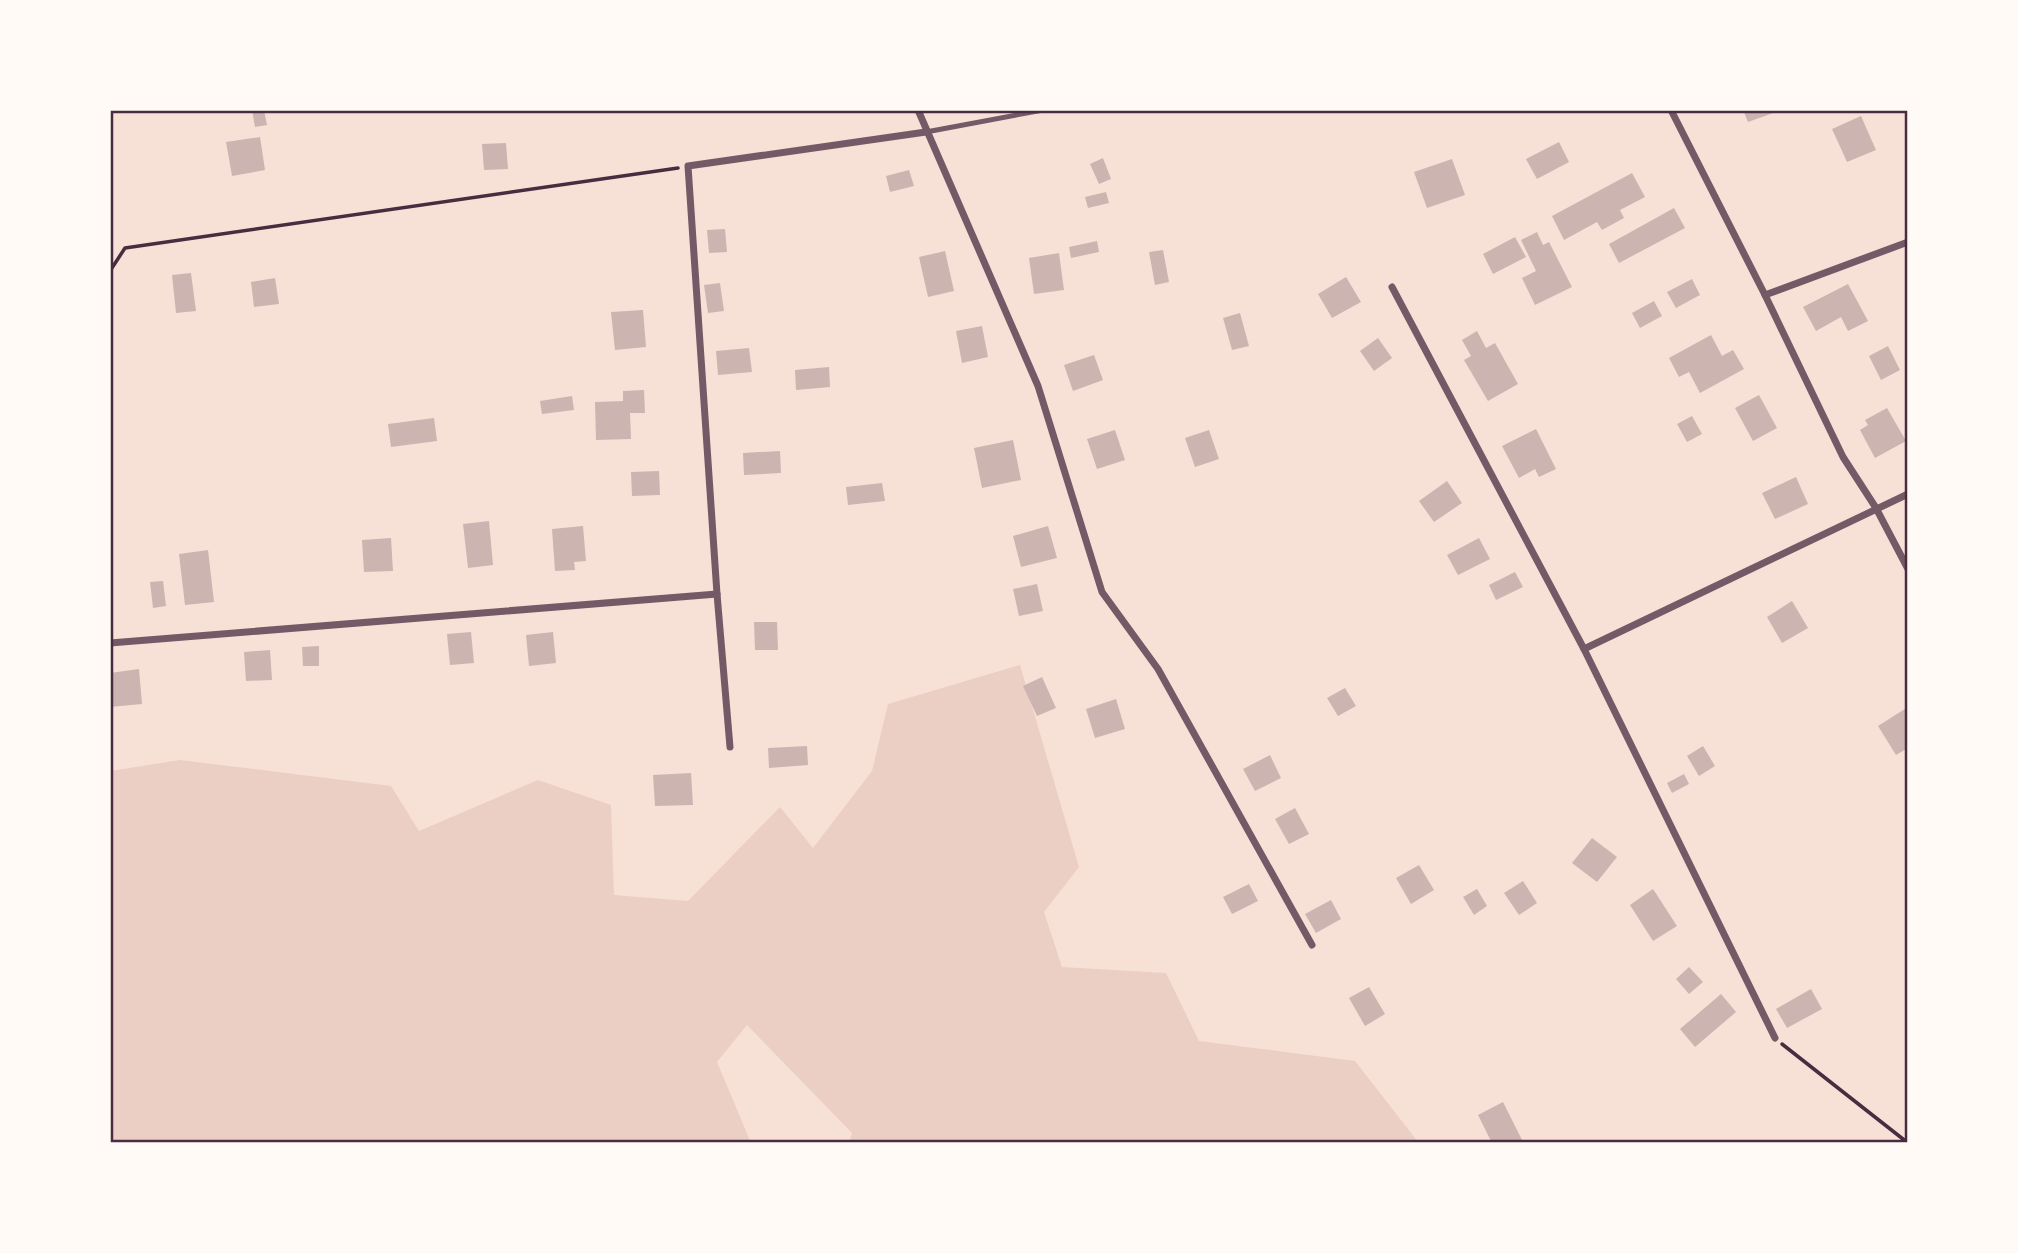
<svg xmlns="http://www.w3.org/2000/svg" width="2018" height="1253" viewBox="0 0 2018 1253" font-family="'PT Sans',sans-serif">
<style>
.green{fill:#ebcfc5}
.building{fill:#ccb4b1}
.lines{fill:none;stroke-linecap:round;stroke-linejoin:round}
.path{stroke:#4a2c40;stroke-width:3.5}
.service{stroke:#755966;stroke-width:5}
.minor{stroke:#755966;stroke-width:7}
.neatline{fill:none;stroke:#4a2c40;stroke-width:2.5}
</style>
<rect width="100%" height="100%" fill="#f7e1d7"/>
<path class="green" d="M1020,665l59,202 -35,45 18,55 104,6 33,68 156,20 64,82h-570l3,-10 -105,-108 -30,37 34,81h-641v-372l70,-11 211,26 28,45 119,-51 73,25 3,90 74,6 92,-94 33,41 59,-77 16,-67z"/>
<g class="building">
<path d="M252,110h12l3,15 -12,2z"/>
<path d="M1743,110h33v2l-28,10z"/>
<path d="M1861,116l15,34 -29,12 -15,-33z"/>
<path d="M260,137l5,33 -33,6 -6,-34z"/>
<path d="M1559,142l10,20 -32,17 -11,-20z"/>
<path d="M506,143l2,26 -24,1 -2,-26z"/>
<path d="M1103,158l8,21 -12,5 -9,-20z"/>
<path d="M1452,159l13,36 -38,13 -13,-36z"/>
<path d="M909,170l5,16 -24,6 -4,-16z"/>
<path d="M1632,173l13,24 -25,13 4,8 -22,12 -5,-8 -33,18 -12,-24z"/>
<path d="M1106,192l3,11 -21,5 -3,-11z"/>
<path d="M1674,208l11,20 -66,35 -10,-19z"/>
<path d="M725,229l2,23 -18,1 -2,-23z"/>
<path d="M1537,232l6,13 6,-3 23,45 -37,18 -13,-27 14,-7 -15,-31z"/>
<path d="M1515,237l11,20 -33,17 -10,-20z"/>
<path d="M1097,241l2,11 -28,6 -2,-11z"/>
<path d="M1163,250l6,32 -14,3 -6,-33z"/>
<path d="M945,251l9,40 -26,6 -9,-40z"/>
<path d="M1059,253l5,37 -30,4 -5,-36z"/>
<path d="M191,273l5,38 -20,2 -4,-38z"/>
<path d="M1346,277l15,25 -29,16 -14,-24z"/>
<path d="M275,278l4,26 -25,3 -3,-25z"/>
<path d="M1692,279l8,16 -24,13 -9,-16z"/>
<path d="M720,283l4,28 -16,2 -4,-28z"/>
<path d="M1848,284l20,37 -20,10 -7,-14 -25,14 -13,-24z"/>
<path d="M1654,301l8,15 -22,12 -8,-15z"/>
<path d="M643,310l3,37 -31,3 -4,-38z"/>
<path d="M1240,313l9,33 -17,4 -9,-32z"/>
<path d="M982,326l6,31 -26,6 -6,-32z"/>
<path d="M1477,331l9,17 9,-5 23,41 -30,17 -24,-41 7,-4 -9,-16z"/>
<path d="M1711,335l11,21 11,-6 11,19 -44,24 -11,-21 -10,5 -10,-19z"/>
<path d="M1378,338l14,20 -18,13 -14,-20z"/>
<path d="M1888,346l12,24 -19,10 -12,-24z"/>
<path d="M749,348l3,24 -34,3 -2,-24z"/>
<path d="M1094,355l9,25 -30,11 -9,-26z"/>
<path d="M829,367l1,20 -34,3 -1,-20z"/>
<path d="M644,390l1,23h-15l1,26 -35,1 -1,-38 28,-1v-10z"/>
<path d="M1759,395l18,33 -24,13 -18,-33z"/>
<path d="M572,396l2,14 -32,4 -2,-13z"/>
<path d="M1887,408l19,33 -31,17 -15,-28 8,-5 -3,-5z"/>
<path d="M1692,416l10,18 -15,8 -10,-18z"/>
<path d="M434,418l3,23 -46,6 -3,-23z"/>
<path d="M1536,429l20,40 -17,8 -4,-8 -16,9 -17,-32z"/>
<path d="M1115,430l10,30 -28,9 -10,-30z"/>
<path d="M1209,430l10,29 -24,8 -10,-29z"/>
<path d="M1013,440l8,40 -39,8 -8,-40z"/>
<path d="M780,451l1,22 -37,2 -1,-22z"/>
<path d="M659,471l1,24 -28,1 -1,-24z"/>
<path d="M1796,477l12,27 -33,15 -13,-26z"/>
<path d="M1447,481l15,22 -28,19 -15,-21z"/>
<path d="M882,483l3,18 -37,4 -2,-18z"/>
<path d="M489,521l4,44 -25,3 -5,-44z"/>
<path d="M583,526l3,35 -12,1 1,8 -20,1 -3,-42z"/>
<path d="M1048,526l9,32 -36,9 -8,-31z"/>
<path d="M391,538l2,33 -29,1 -2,-32z"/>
<path d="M1479,538l11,21 -32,16 -11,-20z"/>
<path d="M208,550l6,52 -29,3 -6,-51z"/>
<path d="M1515,572l8,15 -27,13 -7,-15z"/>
<path d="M163,581l3,25 -13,2 -3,-26z"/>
<path d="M1037,584l6,27 -24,5 -6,-27z"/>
<path d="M1792,601l16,27 -26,15 -15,-26z"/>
<path d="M754,622h23l1,28h-23z"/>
<path d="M471,632l3,31 -24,2 -3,-31z"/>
<path d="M553,632l3,31 -27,3 -3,-31z"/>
<path d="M319,646v20h-16l-1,-19z"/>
<path d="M270,650l2,30 -26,1 -2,-29z"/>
<path d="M139,669l3,35 -32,3v-34z"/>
<path d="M1042,677l14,31 -19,8 -14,-30z"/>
<path d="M1345,688l11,18 -18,10 -11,-18z"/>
<path d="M1116,699l9,30 -30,9 -9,-29z"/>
<path d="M1908,707v41l-12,7 -18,-29z"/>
<path d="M807,746l1,19 -39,3 -1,-20z"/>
<path d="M1703,746l12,20 -16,10 -12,-20z"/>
<path d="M1270,755l11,23 -26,13 -12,-22z"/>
<path d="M691,773l2,32 -38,1 -2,-31z"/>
<path d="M1684,774l5,10 -17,9 -5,-10z"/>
<path d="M1295,808l14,26 -20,10 -14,-25z"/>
<path d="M1592,838l25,19 -20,25 -25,-19z"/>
<path d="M1419,865l15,25 -23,14 -15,-26z"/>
<path d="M1523,881l14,22 -18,12 -15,-22z"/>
<path d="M1249,884l9,17 -26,13 -9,-17z"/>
<path d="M1477,889l10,17 -13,9 -11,-18z"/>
<path d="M1653,889l24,37 -24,15 -23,-36z"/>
<path d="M1331,900l10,19 -25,14 -11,-19z"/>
<path d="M1689,967l14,15 -14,12 -13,-15z"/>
<path d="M1369,987l16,27 -20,12 -16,-28z"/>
<path d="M1811,989l11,20 -35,19 -11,-19z"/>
<path d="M1721,994l15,18 -41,35 -15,-18z"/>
<path d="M1503,1102l19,38 -6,3h-24l-14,-28z"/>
</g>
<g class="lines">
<g class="path">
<path d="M110,271l15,-23 553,-80"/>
<path d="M1782,1044l126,99"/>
</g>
<path class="service" d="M926,132l117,-22"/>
<g class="minor">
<path d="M918,110l120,276 64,206 56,77 154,276"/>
<path d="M1671,110l94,185 78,162 33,51 32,61"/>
<path d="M1392,287l192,362 191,389"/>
<path d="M1765,295l143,-53"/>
<path d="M110,643l607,-49"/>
<path d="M1584,649l324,-155"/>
<path d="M730,747l-13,-153 -29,-428 238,-34"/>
</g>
</g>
<rect width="2018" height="1253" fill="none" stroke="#fffaf5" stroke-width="224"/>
<rect x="112" y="112" width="1794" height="1029" class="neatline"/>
</svg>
